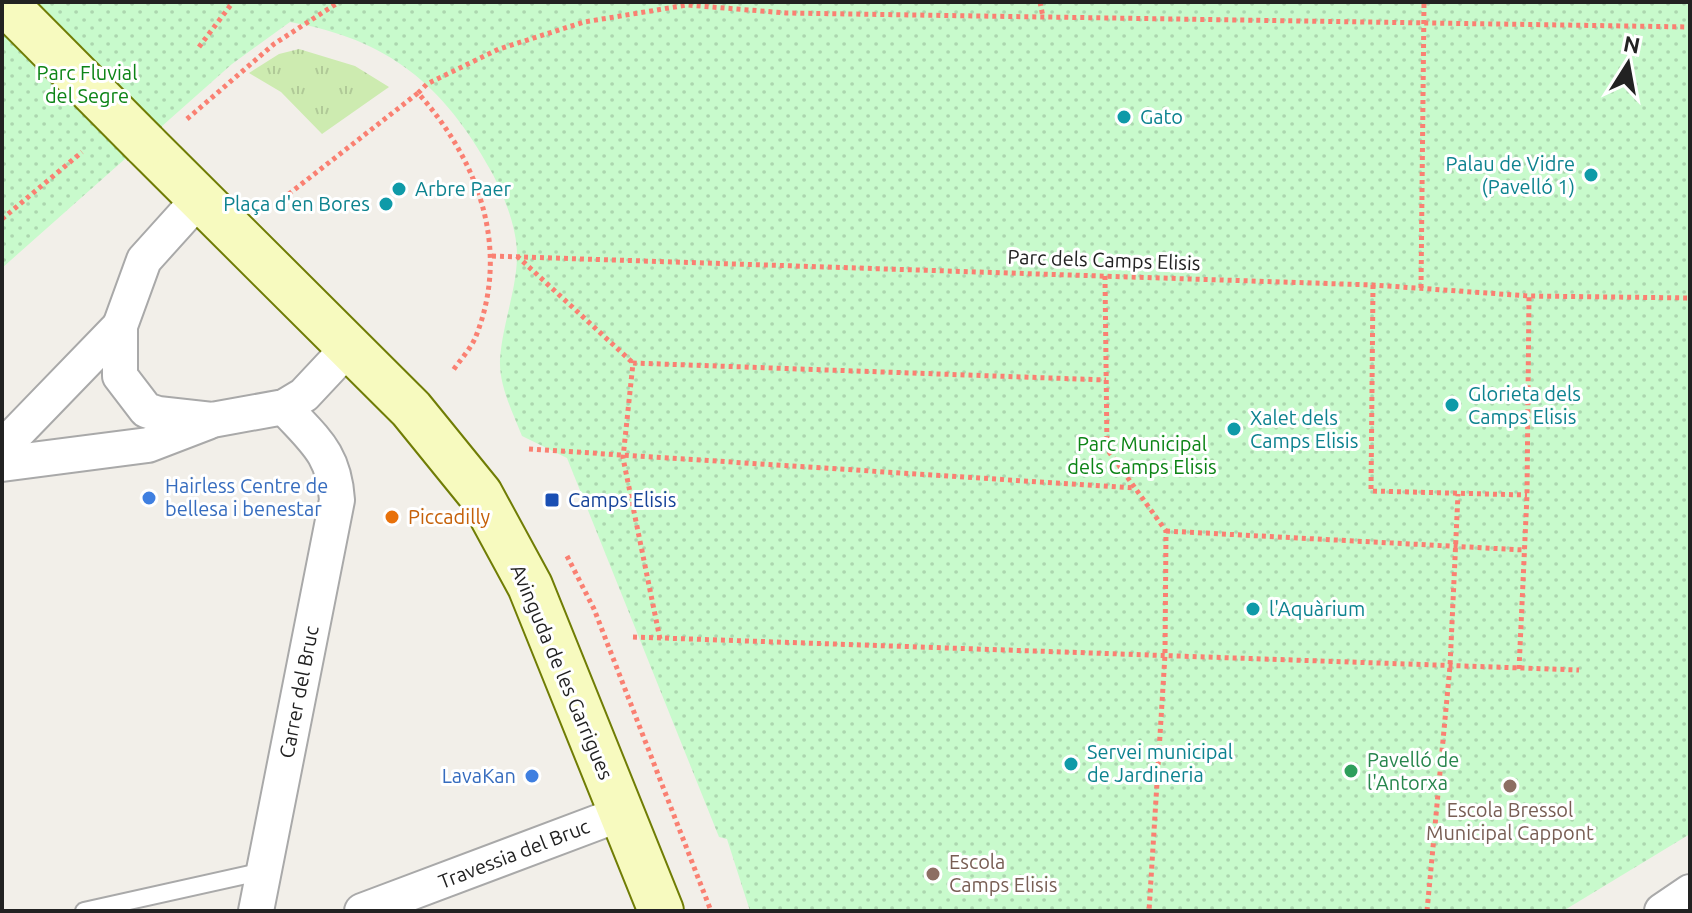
<svg xmlns="http://www.w3.org/2000/svg" width="1692" height="913" viewBox="0 0 1692 913" font-family="Ubuntu,sans-serif">
<style>
.grass{fill:url(#grass-tufts)}
.park{fill:url(#park-dots)}
.lines{fill:none;stroke-linecap:round;stroke-linejoin:round}
.lane-casing{stroke:#a9a9a9;stroke-width:20}
.street-casing{stroke:#a9a9a9;stroke-width:38}
.secondary-casing{stroke:#707d05;stroke-width:48}
.path{stroke:#fa8072;stroke-width:5;stroke-dasharray:4 4;stroke-linecap:butt}
.lane{stroke:#fff;stroke-width:16}
.street{stroke:#fff;stroke-width:34}
.secondary{stroke:#f7fabf;stroke-width:44}
.secondary-bridge-casing{stroke:#707d05;stroke-width:48;stroke-linecap:butt}
.secondary-bridge{stroke:#f7fabf;stroke-width:44}
.culture-dot{fill:#0f9aa8;stroke:#fff;stroke-width:3}
.shop-dot{fill:#3f7fe0;stroke:#fff;stroke-width:3}
.transit-dot{fill:#1a4fb4;stroke:#fff;stroke-width:3}
.food-dot{fill:#e8710a;stroke:#fff;stroke-width:3}
.leisure-dot{fill:#2e9e5b;stroke:#fff;stroke-width:3}
.education-dot{fill:#8d6e63;stroke:#fff;stroke-width:3}
.labels{text-anchor:middle;stroke-width:6;stroke-linejoin:round;paint-order:stroke}
.park-label{font-size:20px;fill:#0c8416;stroke:#fff}
.culture-label{font-size:20px;fill:#0d838f;stroke:#fff;text-anchor:start}
.street-label{font-size:20px;fill:#222;stroke:#fff}
.shop-label{font-size:20px;fill:#366cbe;stroke:#fff;text-anchor:start}
.transit-label{font-size:20px;fill:#164399;stroke:#fff;text-anchor:start}
.food-label{font-size:20px;fill:#c56008;stroke:#fff;text-anchor:start}
.leisure-label{font-size:20px;fill:#27864d;stroke:#fff;text-anchor:start}
.education-label{font-size:20px;fill:#785e54;stroke:#fff}
</style>
<defs>
<pattern id="grass-tufts" width="24" height="20" patternUnits="userSpaceOnUse" patternTransform="scale(2)"><rect width="24" height="20" fill="#cdebb0"/><path d="M3 7l-1-3M5 7V3M7 7l1-3M15 17l-1-3M17 17v-4M19 17l1-3" fill="none" stroke="#b0c997"/></pattern>
<pattern id="park-dots" width="8" height="8" patternUnits="userSpaceOnUse" patternTransform="scale(2)"><rect width="8" height="8" fill="#c8facc"/><path d="M2 2h.1M6 6h.1" fill="none" stroke="#acd6af" stroke-width="1.8" stroke-linecap="round"/></pattern>
</defs>
<rect width="100%" height="100%" fill="#f2efe9"/>
<path class="grass" d="M299,49l56,17 34,21 -67,47 -41,-42 -32,-19 30,-19z"/>
<path class="park" d="M2,2h1688v832l-127,77h-813l-23,-72 -8,-2 -152,-379 -45,-22c-9,-23 -23,-50 -22,-76 2,-34 16,-68 17,-102 1,-28 -13,-63 -26,-87 -47,-86 -103,-132 -201,-149l-58,42 -230,204z"/>
<g class="lines">
<defs>
<path id="lane" d="M84,911l180,-40"/>
<g id="street">
<path d="M199,199l-55,61 -24,66v50l26,34 12,4 54,6 72,-13 20,-12 45,-48"/>
<path d="M2,448l118,-122"/>
<path d="M2,464l146,-19 60,-23"/>
<path d="M256,911l81,-411c-3,-47 -23,-60 -53,-93"/>
<path d="M362,911l258,-97"/>
<path d="M1662,911l28,-19"/>
</g>
<path id="secondary" d="M145,144l266,265 69,85 50,92 131,325"/>
</defs>
<use href="#lane" class="lane-casing"/>
<use href="#street" class="street-casing"/>
<use href="#secondary" class="secondary-casing"/>
<g class="path">
<path d="M1040,2l3,15"/>
<path d="M199,47l34,-45"/>
<path d="M418,93l9,-9 72,-35 85,-27 103,-17 99,8 904,14"/>
<path d="M187,119l87,-75 65,-42"/>
<path d="M276,204l142,-111c60,67 93,155 58,243 -5,13 -17,25 -24,36"/>
<path d="M2,219l80,-67"/>
<path d="M492,256l881,29 156,11 161,2"/>
<path d="M517,256l116,107"/>
<path d="M1105,276l2,173 59,82 -1,124 -16,256"/>
<path d="M1373,285l-2,206 156,4"/>
<path d="M1421,288l3,-286"/>
<path d="M529,449l605,39"/>
<path d="M1166,531l358,19"/>
<path d="M567,556l27,53 117,302"/>
<path d="M633,637l946,33"/>
<path d="M660,639l-37,-181 10,-95 473,17"/>
<path d="M1519,669l8,-174 2,-199"/>
<path d="M1427,911l23,-245 8,-172"/>
</g>
<use href="#lane" class="lane"/>
<use href="#street" class="street"/>
<use href="#secondary" class="secondary"/>
<defs>
<path id="secondary-bridge" d="M4,2l141,142"/>
</defs>
<use href="#secondary-bridge" class="secondary-bridge-casing"/>
<use href="#secondary-bridge" class="secondary-bridge"/>
</g>
<g class="culture-dot">
<circle cx="1124" cy="117" r="8"/>
<circle cx="1591" cy="175" r="8"/>
<circle cx="399" cy="189" r="8"/>
<circle cx="386" cy="204" r="8"/>
<circle cx="1452" cy="405" r="8"/>
<circle cx="1234" cy="429" r="8"/>
<circle cx="1253" cy="609" r="8"/>
<circle cx="1071" cy="764" r="8"/>
</g>
<g class="shop-dot">
<circle cx="149" cy="498" r="8"/>
<circle cx="532" cy="776" r="8"/>
</g>
<rect class="transit-dot" x="544" y="492" width="16" height="16" rx="4"/>
<circle class="food-dot" cx="392" cy="517" r="8"/>
<circle class="leisure-dot" cx="1351" cy="771" r="8"/>
<g class="education-dot">
<circle cx="1510" cy="786" r="8"/>
<circle cx="933" cy="874" r="8"/>
</g>
<g class="labels">
<g class="park-label">
<text x="87" y="80">Parc Fluvial<tspan x="87" dy="23">del Segre</tspan></text>
<text x="1142" y="451">Parc Municipal<tspan x="1142" dy="23">dels Camps Elisis</tspan></text>
</g>
<g class="culture-label">
<text x="1140" y="124">Gato</text>
<text x="1575" y="171" text-anchor="end">Palau de Vidre<tspan x="1575" dy="23">(Pavelló 1)</tspan></text>
<text x="415" y="196">Arbre Paer</text>
<text x="370" y="211" text-anchor="end">Plaça d'en Bores</text>
<text x="1468" y="401">Glorieta dels<tspan x="1468" dy="23">Camps Elisis</tspan></text>
<text x="1250" y="425">Xalet dels<tspan x="1250" dy="23">Camps Elisis</tspan></text>
<text x="1269" y="616">l'Aquàrium</text>
<text x="1087" y="759">Servei municipal<tspan x="1087" dy="23">de Jardineria</tspan></text>
</g>
<g class="street-label">
<text transform="translate(1104 260) rotate(2)" y="7">Parc dels Camps Elisis</text>
<text transform="translate(562 672) rotate(67)" y="7">Avinguda de les Garrigues</text>
<text transform="translate(299 692) rotate(-79)" y="7">Carrer del Bruc</text>
<text transform="translate(514 854) rotate(-21)" y="7">Travessia del Bruc</text>
</g>
<g class="shop-label">
<text x="165" y="493">Hairless Centre de<tspan x="165" dy="23">bellesa i benestar</tspan></text>
<text x="516" y="783" text-anchor="end">LavaKan</text>
</g>
<g class="transit-label">
<text x="568" y="507">Camps Elisis</text>
</g>
<g class="food-label">
<text x="408" y="524">Piccadilly</text>
</g>
<g class="leisure-label">
<text x="1367" y="767">Pavelló de<tspan x="1367" dy="23">l'Antorxa</tspan></text>
</g>
<g class="education-label">
<text x="1510" y="817">Escola Bressol<tspan x="1510" dy="23">Municipal Cappont</tspan></text>
<text x="949" y="869" text-anchor="start">Escola<tspan x="949" dy="23">Camps Elisis</tspan></text>
</g>
</g>
<rect width="1692" height="913" fill="none" stroke="#222222" stroke-width="8"/>
<g transform="translate(1628 64) rotate(11)" stroke="#ffffff" stroke-width="6" paint-order="stroke">
<path d="M0-6L14 30L0 20L-14 30Z" fill="#222222"/>
<text y="-12" font-size="22" font-weight="bold" text-anchor="middle" fill="#222222">N</text>
</g>
</svg>
